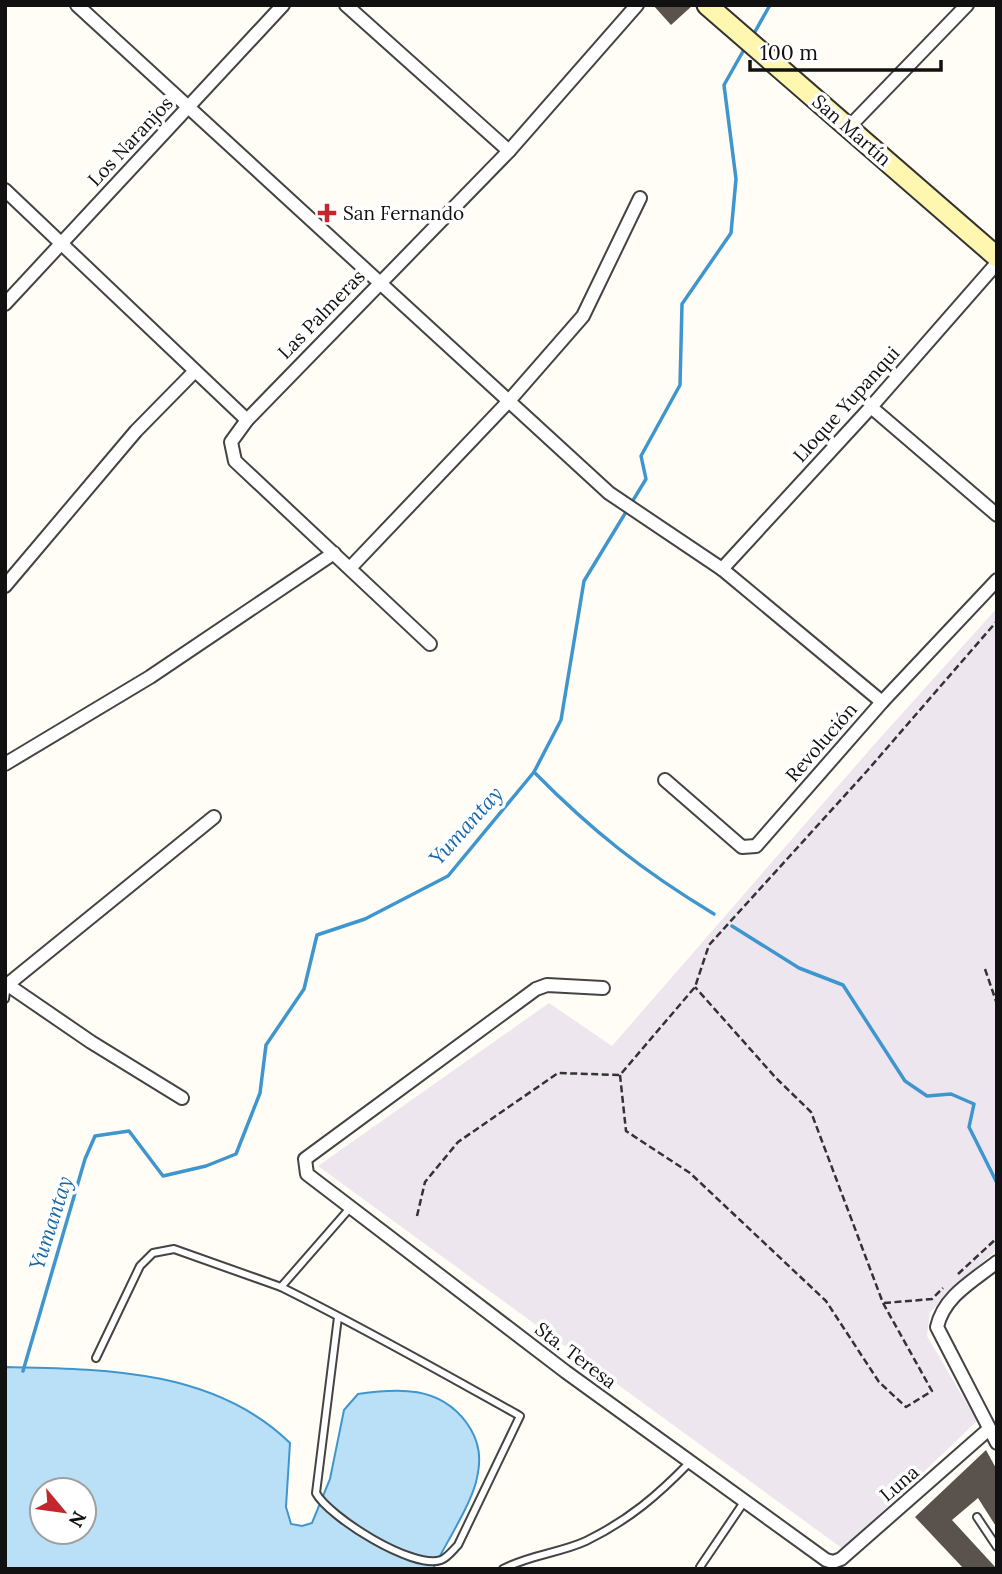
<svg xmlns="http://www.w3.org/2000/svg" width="1002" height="1574" viewBox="0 0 1002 1574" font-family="Lora,serif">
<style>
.industrial{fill:#eee6ef}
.water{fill:#b9e0f7;stroke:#3f96cf;stroke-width:2;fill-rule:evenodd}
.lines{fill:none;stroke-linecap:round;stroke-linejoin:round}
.stream{stroke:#3f96cf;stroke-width:3.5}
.building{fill:#5a524d}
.lane-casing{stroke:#444;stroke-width:10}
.street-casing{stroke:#444;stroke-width:16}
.secondary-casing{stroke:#333;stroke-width:23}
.path{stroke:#333;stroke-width:2.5;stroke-dasharray:7 3.5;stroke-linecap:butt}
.lane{stroke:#fff;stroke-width:6}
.street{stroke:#fff;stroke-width:12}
.secondary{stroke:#fff6b0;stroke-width:19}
.poi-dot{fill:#c4262e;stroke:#fff;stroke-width:2.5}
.labels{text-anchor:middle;stroke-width:7;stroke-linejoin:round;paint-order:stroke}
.street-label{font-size:19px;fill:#111;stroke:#fff}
.poi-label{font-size:19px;fill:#111;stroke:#fff;text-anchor:start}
.water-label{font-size:21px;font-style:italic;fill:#1768a6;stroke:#fff}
</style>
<rect width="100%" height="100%" fill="#fffdf5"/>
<path class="industrial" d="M997,608v641l-67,63 -3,24 50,85 -134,128 -525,-383 231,-163 63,43 260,-299z"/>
<path class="water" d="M5,1367c99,2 209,2 285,76l-4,64 5,17 11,2 10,-3 18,-44 14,-69 14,-16c41,-6 81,-8 108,28 14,19 16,37 10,60 -6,24 -31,63 -43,87h-428zM42,1490h42v42h-42z"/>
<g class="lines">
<g class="stream">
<path d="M752,37l18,-32"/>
<path d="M534,772c58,59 109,99 180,142"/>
<path d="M732,926l67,42 44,17 62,96 22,15 24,-2 23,10 -5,23 28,56"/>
<path d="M23,1371l62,-212 10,-23 34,-5 34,45 43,-10 30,-12 24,-61 6,-48 38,-56 13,-54 48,-16 83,-43 86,-104 27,-52 23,-139 62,-102 -5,-23 39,-71 2,-81 49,-71 5,-54 -12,-94 22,-39"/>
</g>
</g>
<g class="building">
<path d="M653,5h40l-22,20z"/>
<path d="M986,1450l11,20v58l-19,-30 -26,22 45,49h-33l-49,-52z"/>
</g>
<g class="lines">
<defs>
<g id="lane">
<path d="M5,999l2,-14"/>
<path d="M281,1287c81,40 160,85 239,129l-62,129c-5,5 -11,13 -17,15 -28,10 -112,-43 -125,-67l22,-176"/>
<path d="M96,1358l44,-92 13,-13 21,-4 107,38 69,-79"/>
<path d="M977,1517l20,30"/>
<path d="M700,1567l44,-65"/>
<path d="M503,1569c26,-14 57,-16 83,-28 43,-21 72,-46 104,-79"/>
</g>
<g id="street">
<path d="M77,5l532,488 113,76 160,133"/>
<path d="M346,5l163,146"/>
<path d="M849,127l118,-122"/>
<path d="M5,190l242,230"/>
<path d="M5,304l278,-299"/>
<path d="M871,407l126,108"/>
<path d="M350,568l158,-166 75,-86 57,-118"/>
<path d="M722,569l149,-162 126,-144"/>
<path d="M5,586l131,-155 59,-60"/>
<path d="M430,644l-195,-183 -4,-19 16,-22 262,-269 128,-146"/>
<path d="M5,764l145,-87 184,-124"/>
<path d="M665,780l77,67 14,-1 126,-144 115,-122"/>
<path d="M5,983l86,59 91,56"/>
<path d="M7,985l207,-168"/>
<path d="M603,988l-56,-3 -11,4 -231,170 2,15 259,198 260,188 7,2 8,-3 148,-130"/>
<path d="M997,1262c-24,19 -53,34 -60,65l60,116"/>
</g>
<path id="secondary" d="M707,5l290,252"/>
</defs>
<use href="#lane" class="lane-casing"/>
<use href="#street" class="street-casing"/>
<use href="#secondary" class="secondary-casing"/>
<g class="path">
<path d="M985,969l12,35"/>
<path d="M620,1075l6,56 64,42 136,128 53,81 27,25 26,-16 -49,-88 -72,-191 -35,-34 -81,-91"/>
<path d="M417,1216l8,-34 33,-40 100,-69 62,2 75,-88 14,-42 158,-174 130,-150"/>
<path d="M958,1274l39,-36"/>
<path d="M884,1303l48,-4 11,-11"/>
</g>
<use href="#lane" class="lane"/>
<use href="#street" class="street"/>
<use href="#secondary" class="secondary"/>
</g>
<path class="poi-dot" d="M323.5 202.5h7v7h7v7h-7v7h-7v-7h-7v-7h7z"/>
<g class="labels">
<g class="street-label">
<text transform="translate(852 130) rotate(41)" y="7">San Martín</text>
<text transform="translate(130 141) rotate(-47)" y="7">Los Naranjos</text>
<text transform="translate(321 314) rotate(-46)" y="7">Las Palmeras</text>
<text transform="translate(846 404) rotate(-48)" y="7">Lloque Yupanqui</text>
<text transform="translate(821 742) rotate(-49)" y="7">Revolución</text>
<text transform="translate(576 1355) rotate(37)" y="7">Sta. Teresa</text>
<text transform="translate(899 1483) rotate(-41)" y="7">Luna</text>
</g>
<g class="poi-label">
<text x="343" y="220">San Fernando</text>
</g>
<g class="water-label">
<text transform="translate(466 826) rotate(-48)" y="7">Yumantay</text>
<text transform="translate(51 1223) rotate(-72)" y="7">Yumantay</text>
</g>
</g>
<rect width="1002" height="1574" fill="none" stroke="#111111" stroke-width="14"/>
<g transform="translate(63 1511) rotate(119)"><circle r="33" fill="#ffffff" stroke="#a0a0a0" stroke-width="2"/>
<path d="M0-5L12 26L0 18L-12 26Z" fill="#c4262e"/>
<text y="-10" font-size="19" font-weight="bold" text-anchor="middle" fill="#111111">N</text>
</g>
<path d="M750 60v10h191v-10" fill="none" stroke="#111111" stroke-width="3.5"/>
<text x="760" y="60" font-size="21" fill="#111111" stroke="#ffffff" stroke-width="5" paint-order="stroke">100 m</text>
</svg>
